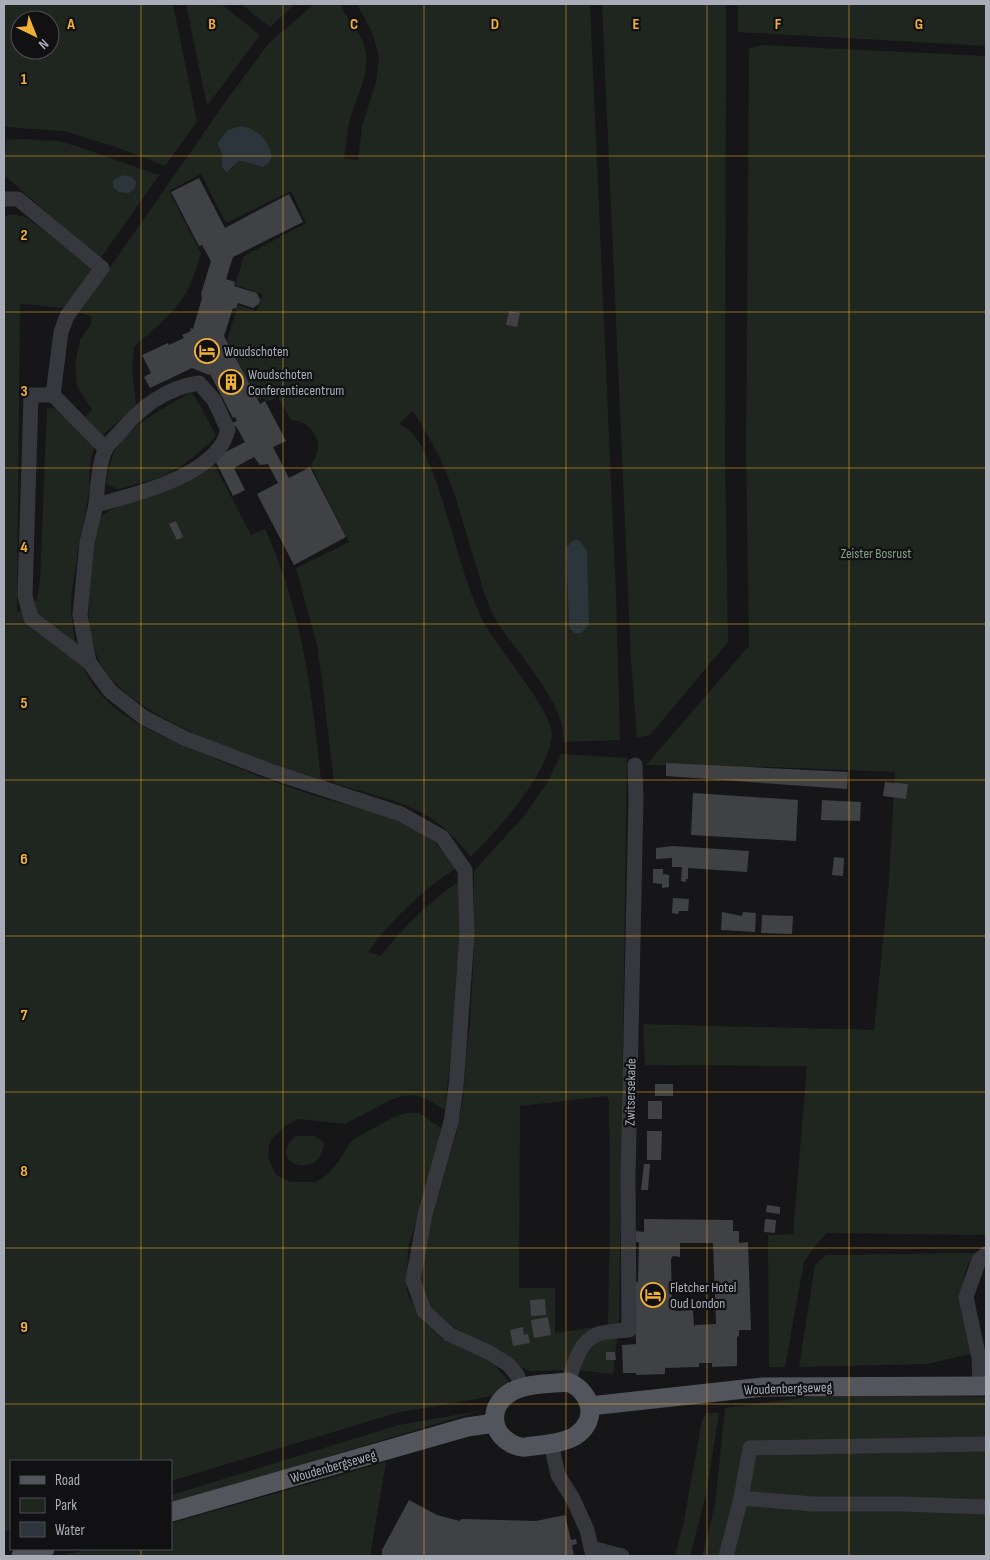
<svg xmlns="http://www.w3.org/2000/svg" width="990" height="1560" viewBox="0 0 990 1560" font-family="'Sofia Sans Condensed',sans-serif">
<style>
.green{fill:#1e261f;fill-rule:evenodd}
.water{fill:#2c353c}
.building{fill:#404145;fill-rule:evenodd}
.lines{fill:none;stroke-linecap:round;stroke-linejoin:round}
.minor{stroke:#37383d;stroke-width:15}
.major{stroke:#53555c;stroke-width:19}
.grid{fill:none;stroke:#f2b134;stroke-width:1;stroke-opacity:0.55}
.labels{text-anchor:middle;stroke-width:4.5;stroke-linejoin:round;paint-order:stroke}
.poi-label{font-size:14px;fill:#a8adb8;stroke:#111113;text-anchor:start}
.park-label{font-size:14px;fill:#7fa381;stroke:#111113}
.street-label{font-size:14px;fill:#a8adb8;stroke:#111113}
.grid-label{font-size:16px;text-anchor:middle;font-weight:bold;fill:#f2b134;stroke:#111113;stroke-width:4.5;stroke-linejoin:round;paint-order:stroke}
</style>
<rect width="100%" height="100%" fill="#161618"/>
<g class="green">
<path d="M4,4h169l24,118 -32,44 -49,-19 -52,-16 -60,-4zM20,20h30v30h-30z"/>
<path d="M186,4h35l39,31 -53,71z"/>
<path d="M241,4h54l-25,23z"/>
<path d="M314,4h27c3,13 20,27 24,44 6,27 -10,50 -16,75 -2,12 -3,24 -5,35l14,2 4,-34 14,-44 3,-26 -7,-24 -15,-28h233l26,591 4,145 -57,2c6,-33 -46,-90 -64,-117 -10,-16 -16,-35 -21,-53 -8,-25 -15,-51 -23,-76 -10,-31 -25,-58 -42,-85l-14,13c4,2 10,5 13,9 9,9 16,28 21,40 18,47 27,98 48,144 12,27 73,94 71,119 -5,40 -54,94 -82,121l-1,-3c-12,-13 -24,-28 -40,-37 -28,-17 -64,-24 -95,-34l-12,-103 -5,-35 -21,-77 53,-26 -38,-76c2,-5 7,-12 7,-18 1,-15 -13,-28 -27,-28l-13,-23 -12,5 -3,-5 -5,3 -31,-60 11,-35 19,6 5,-17 -27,-9 9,-29 62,-33 -15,-32 -65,32 -25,-49 -32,17 32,62c-4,13 -8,27 -15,40 -12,21 -35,38 -52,54l-2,21 4,37 -33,30 -18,-18 7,-7 -15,-24 -2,-21 5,-25 11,-16 1,-7 -13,-5 152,-218 38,-51zM224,134l39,33 -21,-6h-3l-8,8 -13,-24v-3zM572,541l15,10 -1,10 -17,66 -3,-79z"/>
<path d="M602,4h124l-1,456 3,182 -78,93 -13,3 -6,-78z"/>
<path d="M738,4h248v42l-248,-14z"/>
<path d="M760,45l226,11v1179l-159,-2 -12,13 -11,16 -19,105h-16l-1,-132 25,-1 14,-168 -162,-1 -2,-41 231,6 15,-150 6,-108 -129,-5 -120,-2 103,-119 -3,-193 3,-404z"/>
<path d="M21,139l38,2 20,6 80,28 -59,84 -96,-84 2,-35z"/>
<path d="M10,214l16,3 67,52 -28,39 -45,-4 -3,308 13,-4 7,-9 3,-18 7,-173 11,1 37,38c-7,13 -5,30 -6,44 -3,25 -11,50 -13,75 -2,13 -5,28 -5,41 0,19 7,49 15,66 21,43 74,62 116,80 42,18 84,34 127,47 29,8 80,20 102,39 10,9 17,19 24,30 -34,22 -63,50 -87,83l13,4c22,-29 48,-54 77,-74l4,33 -8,105 -9,90 -22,-13 -9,-2 -12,1 -13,5 -44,23 -46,-5 -13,6 -14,14 -3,6 -1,12 8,18 15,7h25l12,-8 11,-13 13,-21 42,-23 11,-4h14l22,15 -6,33 -27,87 -1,44 11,23 23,23 51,24 19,22 -7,10 -108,19 -225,68v-20h-160v68l-7,3v-1315z"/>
<path d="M191,392l9,13 16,31c-19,20 -41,38 -68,45 -10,3 -20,5 -30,8l-12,-5c3,-14 5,-32 15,-44 19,-20 47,-34 70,-48z"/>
<path d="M214,464l37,71 14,-6c37,79 47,164 56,250 -60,-18 -195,-60 -222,-119 -11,-24 -12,-52 -9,-78 1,-11 3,-55 9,-63 11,-15 60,-24 79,-33 12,-6 24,-15 36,-22z"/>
<path d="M561,754l66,4 -8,562 -6,54 -37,-4 -46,1 -15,-6 -17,-15 -50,-26 -10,-8 -13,-16 -5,-21 6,-40 31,-108 6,-32 4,-54 3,-22 4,-76v-76l50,-55 23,-33zM607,1096l2,5 1,122 -2,102 -53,8v-45h-36l1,-182z"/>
<path d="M296,1136h18l10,6c-2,41 -61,21 -28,-6z"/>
<path d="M976,1253c-24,24 -9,71 -5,101l-44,10 -128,3 16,-102 11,-10z"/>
<path d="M831,1394l155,3v159h-284l13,-51 10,-97z"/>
<path d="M479,1411l-308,93v-9l228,-70z"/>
<path d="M707,1413h12l-13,82 -16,61h-15l9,-35 18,-101z"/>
<path d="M386,1462l-16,94h-309l27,-7h83v-26z"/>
</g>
<g class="water">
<path d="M241,126c18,3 28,15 31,31l-4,7 -5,3 -21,-6h-3l-12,11 -5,-5v-13l-4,-9v-3l10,-12z"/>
<path d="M123,175l8,2 5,4 -1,7 -6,5 -10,-1 -6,-5v-7z"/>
<path d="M579,540l8,11 2,74 -8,8h-7l-5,-6 -3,-79 6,-7z"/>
</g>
<g class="building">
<path d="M199,178l26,50 64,-34 14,28 -70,35 -7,22 9,3 -1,4 23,7 3,7 -1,4 -6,4 -15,-5 -2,6 -3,-1 -9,28 36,68 5,-3 21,40 -13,6 16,31 21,-11 36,70 -52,28 -37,-71 21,-11 -10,-19 -8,1 -6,-8 -20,11 11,22 -12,6 -19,-38 31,-16 -9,-16 -2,1 -2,-4 5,-2 -2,-4 -2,1 -23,-44 -1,1 -17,-7 -42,20 -6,-11 7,-4 -9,-18 26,-12 1,2 15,-7 -2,-3 9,-4 -1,-3 3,1 9,-31 -1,-4 10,-33 -9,-16 -3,1 -28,-54z"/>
<path d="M509,311l11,2 -3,14 -11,-2z"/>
<path d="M176,521l7,16 -6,3 -8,-16z"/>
<path d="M666,763l182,9 -1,17 -181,-13z"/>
<path d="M885,782l23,2 -2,15 -23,-3z"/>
<path d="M693,793l105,7 -2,41 -105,-6z"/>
<path d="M822,800l39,2 -1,19 -39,-1z"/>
<path d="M672,846l77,5 -2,21 -59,-4v11h-2v3l-5,-1 1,-14h-10v-9l-16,1v-11z"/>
<path d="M834,857l10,1 -1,18 -11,-1z"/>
<path d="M653,869h10v5l6,1v12l-7,1v-4l-9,-1z"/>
<path d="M673,898l16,1 -1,12h-9l-1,3 -6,-1z"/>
<path d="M722,912l20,4 1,-4 13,1 -1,19 -34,-2z"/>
<path d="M762,915l31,1 -1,18 -31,-1z"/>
<rect x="655" y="1084" width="18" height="12"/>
<rect x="648" y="1101" width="14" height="18"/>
<path d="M647,1131h15l-1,29h-14z"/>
<path d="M644,1164h6l-2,26h-7z"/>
<path d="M767,1205l13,2v7l-14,-2z"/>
<path d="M644,1219l89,1v11h6v12l9,-1 3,88h-12v6l-2,1v29l-25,1v-4h-13v4l-34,1v6l-29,1v-2h-13l-1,-28 14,-1 -2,-62h4l1,-40h-3v-11l8,1zM680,1243h33l3,81 -21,1 -1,2 -1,-17 -17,1 -4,-4 -1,-48 2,-3 7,1z"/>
<path d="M765,1219l11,1 -1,13 -11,-1z"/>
<path d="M545,1299l1,16 -15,1 -1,-16z"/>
<path d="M548,1317l3,18 -17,3 -3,-18z"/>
<path d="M523,1327l1,8 4,-1 2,9 -17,3 -3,-16z"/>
<path d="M606,1352h9l1,8h-10z"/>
<path d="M409,1500l28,15 23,6 1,-2 75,2 29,-6 6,25 5,-1 1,5 -5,1 2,11h-192v-6z"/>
</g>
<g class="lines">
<g class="minor">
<path d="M4,199h14l84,69 -35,48 -6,16 -8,63"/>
<path d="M199,383l15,17 14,30c-2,4 -3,10 -6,14 -22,35 -89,51 -126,61 1,-15 3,-45 10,-57 4,-6 9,-10 13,-15 22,-26 46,-45 80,-50z"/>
<path d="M96,505l-9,37 -7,73 9,47 21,29 33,26 41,21 89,34 128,42 41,23 23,33 2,64 -11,153 -5,35 -26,93 -12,65 11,31 25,23 41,19 19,12 8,10 5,12"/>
<path d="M89,662l-58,-44 -6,-22 6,-201h22l53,54"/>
<path d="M568,1382c6,-16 10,-39 28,-47 9,-4 23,-4 33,-5l-1,-153 8,-378 -1,-34"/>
<path d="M980,1386l-1,-28 -13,-61 13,-37 7,-6"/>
<path d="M551,1443l7,32 15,24 14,31 6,26"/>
<path d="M741,1498l72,6h89l84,3"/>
<path d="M591,1548l31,8"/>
<path d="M726,1556l15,-58 9,-50 236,-4"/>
</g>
<g class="major">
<path d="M568,1382c22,9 31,35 10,52 -10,9 -38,11 -52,13 -5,1 -10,-1 -14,-3 -23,-12 -23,-39 -1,-52 16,-9 40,-8 57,-10z"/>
<path d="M590,1406l173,-19 223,-1"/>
<path d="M171,1512l296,-85 28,-4"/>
<path d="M21,1556l24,-7"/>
</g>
</g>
<path class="grid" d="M141,4v1457M283,4v1552M424,4v1552M566,4v1552M707,4v1552M849,4v1552M4,156h982M4,312h982M4,468h982M4,624h982M4,780h982M4,936h982M4,1092h982M4,1248h982M4,1404h982M141,1549v7"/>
<defs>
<symbol id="hotel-ring" viewBox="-11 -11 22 22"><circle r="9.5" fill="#111113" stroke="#f2b134" stroke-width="1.5"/><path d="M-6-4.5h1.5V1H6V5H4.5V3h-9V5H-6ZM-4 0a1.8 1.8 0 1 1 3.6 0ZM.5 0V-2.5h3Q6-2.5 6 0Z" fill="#f2b134"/></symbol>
<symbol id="building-ring" viewBox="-11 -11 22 22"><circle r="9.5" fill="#111113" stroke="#f2b134" stroke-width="1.5"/><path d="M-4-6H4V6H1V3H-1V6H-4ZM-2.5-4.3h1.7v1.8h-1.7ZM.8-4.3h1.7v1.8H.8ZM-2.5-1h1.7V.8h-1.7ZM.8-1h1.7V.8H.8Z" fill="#f2b134"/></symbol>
</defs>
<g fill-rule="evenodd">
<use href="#hotel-ring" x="193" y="337" width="28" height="28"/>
<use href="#building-ring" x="217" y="368" width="28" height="28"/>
<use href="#hotel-ring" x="639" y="1281" width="28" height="28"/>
</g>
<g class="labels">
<g class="poi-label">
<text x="224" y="356">Woudschoten</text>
<text x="248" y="379">Woudschoten<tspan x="248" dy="16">Conferentiecentrum</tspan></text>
<text x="670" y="1292">Fletcher Hotel<tspan x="670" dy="16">Oud London</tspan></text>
</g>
<g class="park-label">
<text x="876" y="558">Zeister Bosrust</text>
</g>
<g class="street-label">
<text transform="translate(630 1092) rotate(-89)" y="5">Zwitsersekade</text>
<text transform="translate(788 1388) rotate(-2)" y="5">Woudenbergseweg</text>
<text transform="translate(333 1466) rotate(-16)" y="5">Woudenbergseweg</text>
</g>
</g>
<g class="grid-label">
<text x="71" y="29">A</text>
<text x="212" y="29">B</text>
<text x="354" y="29">C</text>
<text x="495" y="29">D</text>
<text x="636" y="29">E</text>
<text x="778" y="29">F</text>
<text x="919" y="29">G</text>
<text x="24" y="84">1</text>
<text x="24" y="240">2</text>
<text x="24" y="396">3</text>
<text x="24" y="552">4</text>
<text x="24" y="708">5</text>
<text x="24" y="864">6</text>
<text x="24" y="1020">7</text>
<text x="24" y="1176">8</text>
<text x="24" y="1332">9</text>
</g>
<rect width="990" height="1560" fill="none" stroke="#a8adb8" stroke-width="10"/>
<rect x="10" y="1460" width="162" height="90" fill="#111113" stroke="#4d4f55"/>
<rect x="20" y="1476" width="25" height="8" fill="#53555c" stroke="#4d4f55"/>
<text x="55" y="1485" font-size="15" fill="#a8adb8">Road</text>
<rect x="20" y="1498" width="25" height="15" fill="#1e261f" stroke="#4d4f55"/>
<text x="55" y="1510" font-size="15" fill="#a8adb8">Park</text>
<rect x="20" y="1522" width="25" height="15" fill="#2c353c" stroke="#4d4f55"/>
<text x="55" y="1535" font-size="15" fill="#a8adb8">Water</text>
<g transform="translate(35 35) rotate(137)"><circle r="24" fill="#111113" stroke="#4d4f55"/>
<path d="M0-4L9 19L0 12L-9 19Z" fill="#f2b134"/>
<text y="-8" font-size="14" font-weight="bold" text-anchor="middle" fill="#a8adb8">N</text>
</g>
</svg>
